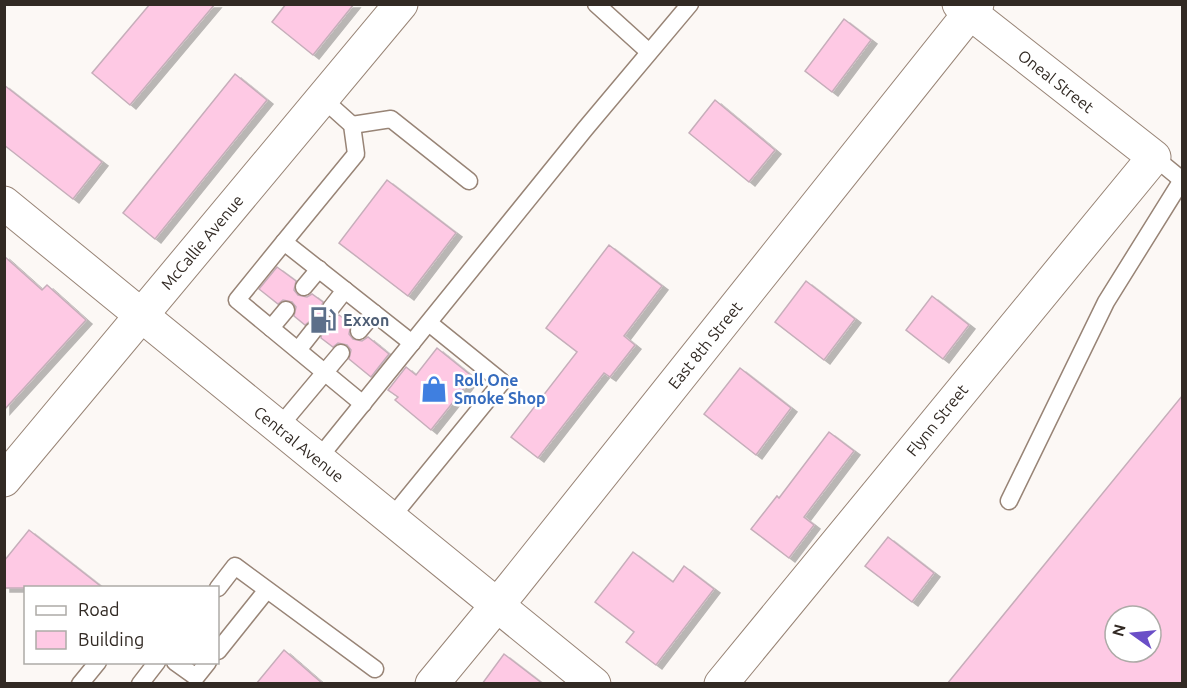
<svg xmlns="http://www.w3.org/2000/svg" width="1187" height="688" viewBox="0 0 1187 688" font-family="Ubuntu,sans-serif">
<style>
.building{fill:#fec9e4;stroke:#c6aeba;stroke-width:1.5;fill-rule:evenodd;filter:url(#shadow)}
.lines{fill:none;stroke-linecap:round;stroke-linejoin:round}
.service-casing{stroke:#988476;stroke-width:19}
.minor-casing{stroke:#988476;stroke-width:35}
.tertiary-casing{stroke:#988476;stroke-width:35}
.secondary-casing{stroke:#988476;stroke-width:35}
.service{stroke:#fff;stroke-width:16}
.minor{stroke:#fff;stroke-width:33}
.tertiary{stroke:#fff;stroke-width:33}
.secondary{stroke:#fff;stroke-width:33}
.labels{text-anchor:middle;stroke-width:5;stroke-linejoin:round;paint-order:stroke}
.street-label{font-size:16px;fill:#322a24;stroke:#fff}
.service-label{font-size:16px;font-weight:bold;fill:#4e5e75;stroke:#fff;text-anchor:start}
.shop-label{font-size:16px;font-weight:bold;fill:#366cbe;stroke:#fff;text-anchor:start}
</style>
<defs>
<filter id="shadow"><feDropShadow dx="6" dy="4" stdDeviation="0" flood-color="#0004"/></filter>
</defs>
<rect width="100%" height="100%" fill="#fcf8f5"/>
<g class="building">
<path d="M150,4h65l-85,101 -38,-32z"/>
<path d="M286,4h68l-41,51 -41,-33z"/>
<path d="M844,19l27,21 -39,52 -27,-21z"/>
<path d="M235,74l32,26 -112,139 -32,-26z"/>
<path d="M4,85l98,77 -29,37 -69,-54z"/>
<path d="M715,100l60,50 -26,32 -60,-49z"/>
<path d="M387,180l69,53 -48,63 -69,-53z"/>
<path d="M609,245l53,41 -38,50 11,9 -25,32 -6,-4 -66,85 -27,-21 66,-85 -31,-24z"/>
<path d="M4,256l38,34 5,-5 39,35 -82,90z"/>
<path d="M277,267l19,14 -2,9 4,5 9,2 5,-3 11,8 -2,5 3,9 6,2 9,-3 12,9 -2,10 4,5 9,2 6,-4 21,17 -18,23 -22,-18 2,-9 -4,-5 -9,-2 -5,4 -12,-9 2,-10 -4,-6 -9,-1 -5,4 -11,-9 2,-9 -4,-5 -9,-2 -5,4 -19,-15z"/>
<path d="M806,281l49,38 -31,41 -49,-38z"/>
<path d="M932,296l37,29 -26,34 -37,-29z"/>
<path d="M437,348l36,29 -42,53 -36,-30 3,-3 -10,-7 18,-23 10,8z"/>
<path d="M740,368l51,40 -35,47 -52,-41z"/>
<path d="M1182,396v288h-235zM1115,616h36v36h-36z"/>
<path d="M829,432l25,19 -50,66 10,8 -25,33 -38,-29 26,-33 2,2z"/>
<path d="M29,530l74,58h-99v-27z"/>
<path d="M888,537l46,36 -22,29 -47,-36z"/>
<path d="M633,552l40,30 11,-16 30,23 -58,76 -30,-23 8,-10 -39,-30z"/>
<path d="M284,650l39,34h-67z"/>
<path d="M504,654l39,30h-61z"/>
</g>
<g class="lines">
<defs>
<g id="service">
<path d="M596,4l53,48"/>
<path d="M352,125l39,-6 78,62"/>
<path d="M1154,157l28,23"/>
<path d="M284,242l72,-88 -4,-29 -29,-26"/>
<path d="M304,287l15,-18"/>
<path d="M331,308l14,-18"/>
<path d="M271,328l15,-18"/>
<path d="M359,331l15,-18"/>
<path d="M298,350l15,-19"/>
<path d="M363,404l-126,-104 47,-58 128,101"/>
<path d="M279,427l62,-74"/>
<path d="M318,459l267,-330 105,-125"/>
<path d="M1009,501l97,-199 76,-122"/>
<path d="M391,518l111,-136 -73,-59"/>
<path d="M218,588l17,-22 140,103"/>
<path d="M218,651l48,-60"/>
<path d="M175,662l21,15 12,-15"/>
<path d="M80,684l18,-22"/>
<path d="M140,684l17,-22"/>
</g>
<g id="minor">
<path d="M432,684l80,-97 465,-583"/>
<path d="M721,684l433,-527 -195,-153"/>
</g>
<path id="tertiary" d="M4,203l137,112"/>
<g id="secondary">
<path d="M141,315l453,369"/>
<path d="M4,480l397,-476"/>
</g>
</defs>
<use href="#service" class="service-casing"/>
<use href="#minor" class="minor-casing"/>
<use href="#tertiary" class="tertiary-casing"/>
<use href="#secondary" class="secondary-casing"/>
<use href="#service" class="service"/>
<use href="#minor" class="minor"/>
<use href="#tertiary" class="tertiary"/>
<use href="#secondary" class="secondary"/>
</g>
<defs>
<symbol id="fuel-bare" viewBox="-9 -9 18 18"><path d="M-5.5-6h7V0h2V4h1.3V-2.5L3-4.5l.8-.8L6-3V5H2.5V1h-1V6h-7ZM-4.2-4.7v3.2H.2V-4.7Z" fill="#5c6f8a" stroke="#fff" stroke-width="2.5" paint-order="stroke"/></symbol>
<symbol id="shop-bare" viewBox="-9 -9 18 18"><path d="M-5-2.5h2.3a2.7 3.5 0 0 1 5.4 0H5L5.5 6h-11ZM-1.5-2.5h3a1.5 2.3 0 0 0-3 0Z" fill="#3f7fe0" stroke="#fff" stroke-width="2.5" paint-order="stroke"/></symbol>
</defs>
<g fill-rule="evenodd">
<use href="#fuel-bare" x="304" y="301" width="38" height="38"/>
<use href="#shop-bare" x="415" y="370" width="38" height="38"/>
</g>
<g class="labels">
<g class="street-label">
<text transform="translate(1056 81) rotate(38)" y="6">Oneal Street</text>
<text transform="translate(202 242) rotate(-50)" y="6">McCallie Avenue</text>
<text transform="translate(705 345) rotate(-51)" y="6">East 8th Street</text>
<text transform="translate(937 420) rotate(-51)" y="6">Flynn Street</text>
<text transform="translate(299 444) rotate(39)" y="6">Central Avenue</text>
</g>
<g class="service-label">
<text x="343" y="326">Exxon</text>
</g>
<g class="shop-label">
<text x="454" y="386">Roll One<tspan x="454" dy="18">Smoke Shop</tspan></text>
</g>
</g>
<rect width="1187" height="688" fill="none" stroke="#322a24" stroke-width="12"/>
<rect x="24" y="586" width="195" height="78" fill="#ffffff" stroke="#adaaa7" stroke-width="1.5"/>
<rect x="36" y="606" width="30" height="9" fill="#ffffff" stroke="#adaaa7" stroke-width="1.5"/>
<text x="78" y="616" font-size="18" fill="#322a24">Road</text>
<rect x="36" y="631" width="30" height="18" fill="#fec9e4" stroke="#adaaa7" stroke-width="1.5"/>
<text x="78" y="646" font-size="18" fill="#322a24">Building</text>
<g transform="translate(1133 634) rotate(285)"><circle r="28" fill="#ffffff" stroke="#adaaa7" stroke-width="1.5"/>
<path d="M0-4.5L10 22L0 15L-10 22Z" fill="#6a4ec7"/>
<text y="-9" font-size="16" font-weight="bold" text-anchor="middle" fill="#322a24">N</text>
</g>
</svg>
